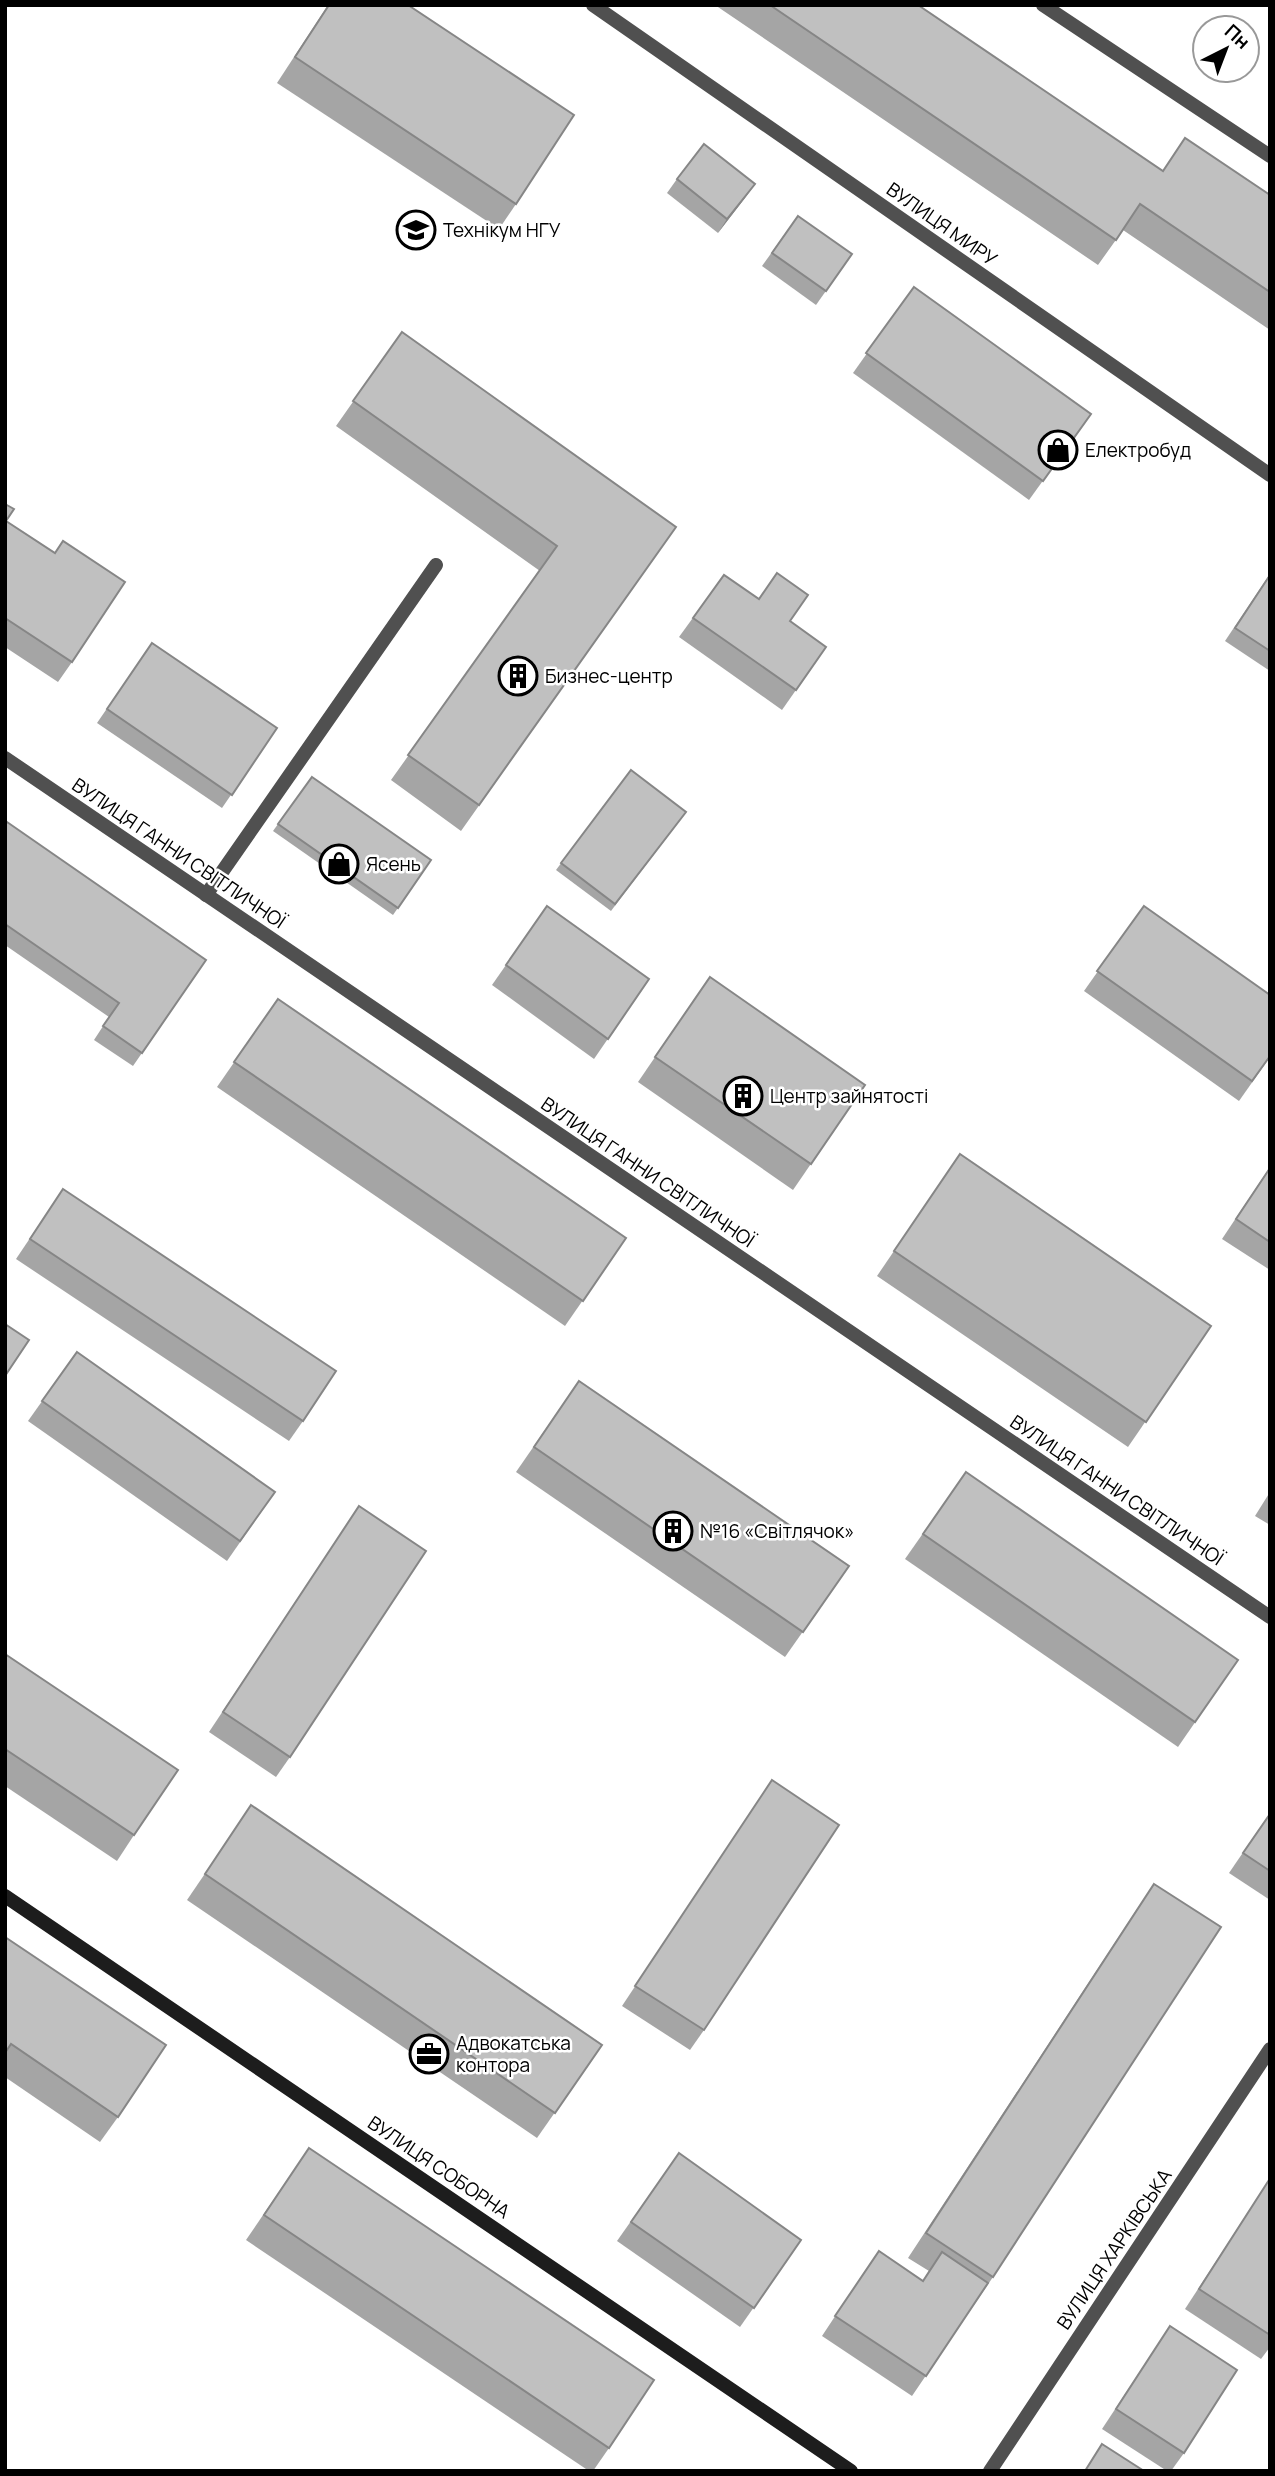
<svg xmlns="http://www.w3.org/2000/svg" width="1275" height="2476" viewBox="0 0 1275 2476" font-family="Manrope,sans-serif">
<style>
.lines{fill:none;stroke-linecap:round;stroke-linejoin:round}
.lane{stroke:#505050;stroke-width:14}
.street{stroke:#505050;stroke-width:14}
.secondary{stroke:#1d1d1d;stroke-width:14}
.wall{fill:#a5a5a5}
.shaded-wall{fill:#868686}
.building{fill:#c0c0c0;stroke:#868686;stroke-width:2}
.labels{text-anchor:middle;stroke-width:5;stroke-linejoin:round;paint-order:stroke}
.street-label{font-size:19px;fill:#000;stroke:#fff}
.poi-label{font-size:19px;fill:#000;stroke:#fff;text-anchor:start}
</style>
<rect width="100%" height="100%" fill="#fff"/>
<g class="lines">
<g class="lane">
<path d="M1043,5l227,151"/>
<path d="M206,895l230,-330"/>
</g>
<g class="street">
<path d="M593,5l677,470"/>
<path d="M5,758l1265,859"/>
<path d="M990,2471l280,-422"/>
</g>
<path class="secondary" d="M5,1896l846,575"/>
</g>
<g class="wall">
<path d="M328,5h80l108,199 -17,25 -222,-146z"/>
<path d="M715,5h203l244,166 108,24v135l-147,-100 -25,35z"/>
<path d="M677,179l78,5 -37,49 -51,-40z"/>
<path d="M798,216l54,38 -36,51 -54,-39z"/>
<path d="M914,287l177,127 -62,86 -176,-127z"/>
<path d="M402,332l274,195 -215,304 -70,-51 149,-209 -204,-145z"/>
<path d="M5,504l1,17 49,32 8,-12 9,121 -14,20 -53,-35z"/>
<path d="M1270,574v97l-45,-30z"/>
<path d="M724,575l102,72 -44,63 -103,-73z"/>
<path d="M152,643l125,85 -55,80 -125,-85z"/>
<path d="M631,770l55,42 -75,99 -55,-41z"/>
<path d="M312,777l119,83 -38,55 -120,-84z"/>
<path d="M5,825l201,135 -73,106 -39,-26 15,-23 -104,-72z"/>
<path d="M547,906l102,73 -55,80 -102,-74z"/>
<path d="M1144,906l126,151 -31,44 -155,-110z"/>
<path d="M710,977l155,108 -72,105 -155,-108z"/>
<path d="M278,999l348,239 -61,88 -348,-239z"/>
<path d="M960,1154l251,172 -83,121 -251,-171z"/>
<path d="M1270,1167v103l-48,-31z"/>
<path d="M63,1189l240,232 -14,20 -273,-182z"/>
<path d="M77,1352l198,140 -48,69 -199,-140z"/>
<path d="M579,1381l270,185 -64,91 -269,-185z"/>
<path d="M966,1472l272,188 -60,87 -273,-188z"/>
<path d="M1270,1492v33l-15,-9z"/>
<path d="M359,1506l-69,251 -14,20 -67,-45z"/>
<path d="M5,1654l129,181 -17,26 -112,-75z"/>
<path d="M772,1780l-68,250 -14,20 -68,-44z"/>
<path d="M1270,1813v87l-41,-27z"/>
<path d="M234,1831l368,214 -65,93 -350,-238z"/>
<path d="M1154,1884l-161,393 -81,119 -90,-60 43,-65 58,10 6,-10 -21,-13 229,-349z"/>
<path d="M5,1937l113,180 -18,25 -95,-65z"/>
<path d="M309,2148l300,300 -16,23h-4l-343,-231z"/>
<path d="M679,2153l122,87 -61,87 -123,-86z"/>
<path d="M1270,2180v167l-9,12 -76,-50 71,-109z"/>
<path d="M1170,2326l14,127 -13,18h-4l-65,-42z"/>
</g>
<path class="shaded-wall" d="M755,184l-10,14 -27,35 9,-14z"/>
<g class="building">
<path d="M329,5h79l166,110 -58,89 -221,-147z"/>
<path d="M770,5h148l245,166 22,-33 85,57v97l-130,-88 -24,36z"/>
<path d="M704,144l51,40 -28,35 -50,-40z"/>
<path d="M798,216l54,38 -26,37 -54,-38z"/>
<path d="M914,287l177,127 -48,67 -177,-128z"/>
<path d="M402,332l274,195 -197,278 -71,-50 149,-209 -204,-145z"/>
<path d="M5,504l9,5 -8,12 49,32 8,-12 62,41 -53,80 -67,-44z"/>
<path d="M777,573l31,22 -18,26 36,26 -30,43 -103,-72 31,-43 35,24z"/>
<path d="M1270,575v76l-35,-23z"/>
<path d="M152,643l125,85 -45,67 -125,-86z"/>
<path d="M631,770l55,42 -71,92 -54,-41z"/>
<path d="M312,777l119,83 -33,48 -120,-84z"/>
<path d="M7,822l199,138 -64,93 -39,-27 16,-23 -114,-79v-99z"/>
<path d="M547,906l102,73 -41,60 -102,-74z"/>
<path d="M1144,906l126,89v61l-18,25 -155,-110z"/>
<path d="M710,977l155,108 -54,79 -156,-107z"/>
<path d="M278,999l348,239 -43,63 -349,-239z"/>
<path d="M960,1154l251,172 -65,96 -252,-171z"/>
<path d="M1270,1168v74l-34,-23z"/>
<path d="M63,1189l273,182 -33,50 -273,-182z"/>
<path d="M5,1324l24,16 -24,36z"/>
<path d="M77,1352l198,140 -35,49 -198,-140z"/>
<path d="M579,1381l270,185 -46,66 -269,-185z"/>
<path d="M966,1472l272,188 -43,62 -272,-188z"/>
<path d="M359,1506l67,45 -136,206 -67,-45z"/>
<path d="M5,1654l173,116 -44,65 -129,-86z"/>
<path d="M772,1780l67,45 -135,205 -69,-44z"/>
<path d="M251,1805l351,240 -47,68 -350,-239z"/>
<path d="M1270,1814v57l-27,-18z"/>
<path d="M1154,1884l67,43 -228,350 -67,-44z"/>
<path d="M5,1937l161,108 -48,72 -107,-73 -6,9z"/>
<path d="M309,2148l345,232 -45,68 -345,-233z"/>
<path d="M679,2153l122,87 -47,68 -123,-86z"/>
<path d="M1269,2180h1v155l-71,-46z"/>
<path d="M879,2251l44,30 19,-29 46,31 -62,93 -91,-60z"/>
<path d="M1170,2326l67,44 -53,83 -68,-44z"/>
<path d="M1102,2444l42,27h-59z"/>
</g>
<defs>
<symbol id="university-ring" viewBox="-11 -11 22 22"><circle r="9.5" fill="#fff" stroke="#000" stroke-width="1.5"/><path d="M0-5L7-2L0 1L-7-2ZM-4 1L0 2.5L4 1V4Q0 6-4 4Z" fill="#000"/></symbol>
<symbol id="shop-ring" viewBox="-11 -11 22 22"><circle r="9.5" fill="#fff" stroke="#000" stroke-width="1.5"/><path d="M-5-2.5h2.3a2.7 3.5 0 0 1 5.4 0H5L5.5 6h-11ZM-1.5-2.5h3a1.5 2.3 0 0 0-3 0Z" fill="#000"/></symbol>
<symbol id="building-ring" viewBox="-11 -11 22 22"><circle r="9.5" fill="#fff" stroke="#000" stroke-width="1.5"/><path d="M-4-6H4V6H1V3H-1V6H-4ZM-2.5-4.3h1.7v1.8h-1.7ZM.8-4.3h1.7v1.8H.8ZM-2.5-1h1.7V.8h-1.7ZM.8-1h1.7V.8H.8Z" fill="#000"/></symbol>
<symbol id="office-ring" viewBox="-11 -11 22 22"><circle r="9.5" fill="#fff" stroke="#000" stroke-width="1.5"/><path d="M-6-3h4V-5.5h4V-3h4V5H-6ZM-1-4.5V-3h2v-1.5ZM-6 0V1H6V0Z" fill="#000"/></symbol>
</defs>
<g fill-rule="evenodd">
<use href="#university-ring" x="394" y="208" width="44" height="44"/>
<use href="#shop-ring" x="1036" y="428" width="44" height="44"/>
<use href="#building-ring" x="496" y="654" width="44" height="44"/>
<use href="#shop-ring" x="317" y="842" width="44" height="44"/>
<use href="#building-ring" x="721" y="1074" width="44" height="44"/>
<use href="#building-ring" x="651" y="1509" width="44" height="44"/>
<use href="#office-ring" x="407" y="2032" width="44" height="44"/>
</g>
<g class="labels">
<g class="street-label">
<text transform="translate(942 224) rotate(35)" y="7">ВУЛИЦЯ МИРУ</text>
<text transform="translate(179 853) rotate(34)" y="7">ВУЛИЦЯ ГАННИ СВІТЛИЧНОЇ</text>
<text transform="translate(648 1172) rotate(34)" y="7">ВУЛИЦЯ ГАННИ СВІТЛИЧНОЇ</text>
<text transform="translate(1117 1490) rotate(34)" y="7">ВУЛИЦЯ ГАННИ СВІТЛИЧНОЇ</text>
<text transform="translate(439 2167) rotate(34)" y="7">ВУЛИЦЯ СОБОРНА</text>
<text transform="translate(1114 2249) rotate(-56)" y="7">ВУЛИЦЯ ХАРКІВСЬКА</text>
</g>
<g class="poi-label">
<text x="443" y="237">Технікум НГУ</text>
<text x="1085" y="457">Електробуд</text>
<text x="545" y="683">Бизнес-центр</text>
<text x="366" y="871">Ясень</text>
<text x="770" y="1103">Центр зайнятості</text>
<text x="700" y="1538">№16 «Світлячок»</text>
<text x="456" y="2050">Адвокатська<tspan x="456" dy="22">контора</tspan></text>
</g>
</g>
<rect width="1275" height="2476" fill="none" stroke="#000000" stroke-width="14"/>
<g transform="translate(1226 49) rotate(42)"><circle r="33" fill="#ffffff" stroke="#999999" stroke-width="2"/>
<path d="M0-5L12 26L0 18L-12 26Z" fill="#000000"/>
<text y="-10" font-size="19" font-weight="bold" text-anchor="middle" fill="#000000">Пн</text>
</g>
</svg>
